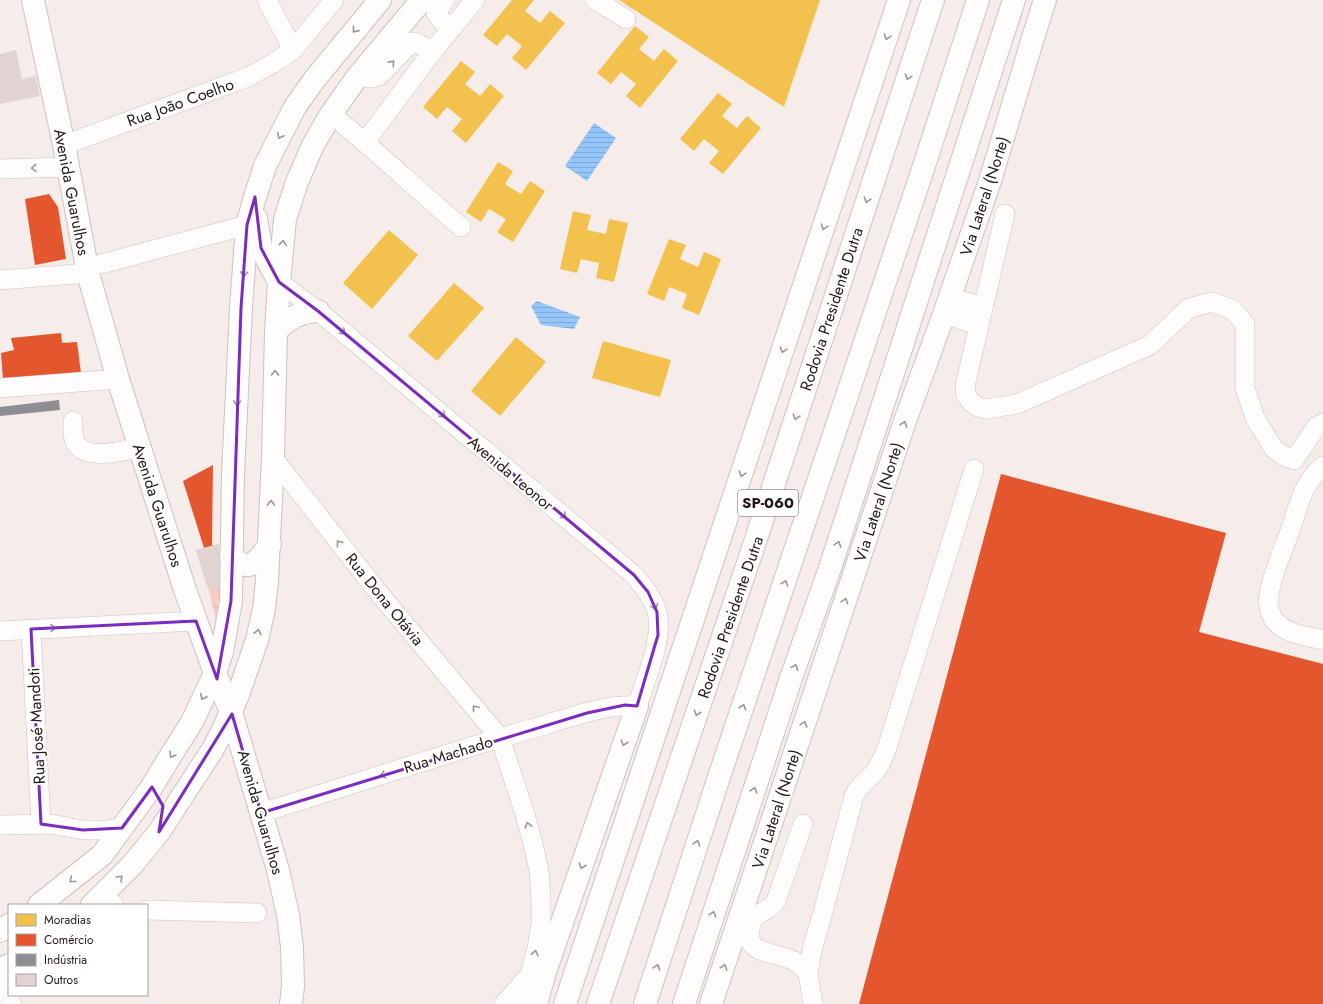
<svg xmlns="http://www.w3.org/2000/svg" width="1323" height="1004" viewBox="0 0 1323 1004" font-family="Jost,sans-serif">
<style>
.park{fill:url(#park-crowns)}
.water{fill:url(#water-rules)}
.homes{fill:#f2c14e}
.shops{fill:#e4572e}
.industry{fill:#8d8d92}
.building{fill:#e0d3d2}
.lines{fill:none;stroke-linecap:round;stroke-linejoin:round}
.minor-casing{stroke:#cfc2c1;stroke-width:20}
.major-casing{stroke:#cfc2c1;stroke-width:24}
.highway-casing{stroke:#cfc2c1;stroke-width:24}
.minor{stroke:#fefcfc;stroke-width:19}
.major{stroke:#fefcfc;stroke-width:22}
.highway{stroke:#fefcfc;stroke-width:22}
.oneway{stroke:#9d9594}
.marked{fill:none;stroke:#7b2cbf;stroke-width:3;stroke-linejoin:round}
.labels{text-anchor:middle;stroke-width:4;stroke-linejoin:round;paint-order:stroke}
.shield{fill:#fff;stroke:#675d5c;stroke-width:1}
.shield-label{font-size:15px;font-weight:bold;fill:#261716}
.street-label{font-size:16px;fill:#261716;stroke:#fff}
</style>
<defs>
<pattern id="park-crowns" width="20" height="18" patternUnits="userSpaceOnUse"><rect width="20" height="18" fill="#faccc7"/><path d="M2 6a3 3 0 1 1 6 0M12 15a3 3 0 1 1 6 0" fill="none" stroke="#d6aeaa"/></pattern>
<pattern id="water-rules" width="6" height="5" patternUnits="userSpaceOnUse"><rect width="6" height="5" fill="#94c6f9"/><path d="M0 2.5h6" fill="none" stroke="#7fa9d5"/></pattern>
</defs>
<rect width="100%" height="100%" fill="#f6ecea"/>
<path class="park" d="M220,584l1,40 -4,1 -9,-38 4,3h4z"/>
<g class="water">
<path d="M594,123l22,15 -29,43 -22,-15z"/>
<path d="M537,301l43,16 -6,12 -33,-4 -10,-19z"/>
</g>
<g class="homes">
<path d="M512,0h22l-9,11 15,12 10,-12 15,12 -39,47 -14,-12 10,-12 -15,-12 -10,12 -14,-11z"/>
<path d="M619,0h201l-36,107z"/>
<path d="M635,26l14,11 -10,12 15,12 10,-12 14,12 -38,47 -14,-12 10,-12 -15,-12 -10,12 -14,-11z"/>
<path d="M461,61l14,11 -10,12 15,12 10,-12 14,12 -38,47 -14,-12 10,-12 -15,-12 -10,12 -14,-12z"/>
<path d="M718,93l14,11 -10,12 15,12 10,-12 14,12 -38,46 -14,-11 10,-12 -15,-12 -10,12 -14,-12z"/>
<path d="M498,162l15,9 -8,13 16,10 9,-13 15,10 -32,51 -16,-10 9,-13 -17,-10 -8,13 -15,-10z"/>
<path d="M573,211l18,4 -4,15 19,4 3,-15 19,4 -14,59 -18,-4 3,-15 -18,-4 -4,14 -17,-4z"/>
<path d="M389,230l29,25 -46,54 -29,-26z"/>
<path d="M669,239l17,6 -6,14 18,8 6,-15 17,7 -22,56 -17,-7 5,-14 -18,-7 -5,14 -17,-7z"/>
<path d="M454,283l30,25 -47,53 -29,-25z"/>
<path d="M516,337l30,25 -46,54 -29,-25z"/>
<path d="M603,341l68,19 -11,37 -68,-19z"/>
</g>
<g class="shops">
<path d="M49,194l9,13 8,52 -31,6 -10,-66z"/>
<path d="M61,333l1,10 15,-1 4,31 -78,6 -2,-26 13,-3 -3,-12z"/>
<path d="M213,465l-1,81 -8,2 -21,-67z"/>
<path d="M1001,474l225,59 -27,99 124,32v340h-464z"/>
</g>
<path class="industry" d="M59,400l1,10 -60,6v-9z"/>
<g class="building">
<path d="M16,50l6,29 14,-3 4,20 -40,8v-50z"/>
<path d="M219,544l1,40 -4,6h-4l-4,-3 -2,-3 -10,-34z"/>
</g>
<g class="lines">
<defs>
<g id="minor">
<path d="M267,0l26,50"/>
<path d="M445,0l-9,13c4,7 8,11 16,15"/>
<path d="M595,0l31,19"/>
<path d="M358,76l13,2 8,-2 33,-34 7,2 13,8"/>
<path d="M331,114c44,36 87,76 130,113"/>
<path d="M365,142l67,-90 43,-52"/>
<path d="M64,145l160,-59 24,-9 24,-13 21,-14 41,-50"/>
<path d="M0,169l68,-2"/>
<path d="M1005,214l-40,172 1,9 5,7 7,5 8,2 31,-5 133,-59 39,-37 23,-6 21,8 12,14v64l10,30 19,31 10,7 10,4 22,-33 7,-4"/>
<path d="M101,264l146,-39"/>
<path d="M0,280l88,-7"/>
<path d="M949,298l34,8"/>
<path d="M944,314l34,11"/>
<path d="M0,388l118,-9"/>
<path d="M73,421c0,8 -1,18 4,24 10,15 47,6 63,3"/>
<path d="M273,458l109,139 118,141 24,73 9,33 6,27 2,28v24l-4,25 -15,56"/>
<path d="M1323,466c-7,6 -13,13 -17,21 -7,13 -11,29 -16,44 -7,20 -18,42 -21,64 -2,8 1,19 6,26 10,13 33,15 48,19"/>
<path d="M31,629l10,195"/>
<path d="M0,631l196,-10"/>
<path d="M261,813c90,-28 180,-58 270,-84 32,-9 74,-26 106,-23 8,-25 27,-68 20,-94 -4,-14 -14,-26 -23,-37l-316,-264 -39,-29"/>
<path d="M803,824l-27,77c-7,12 -19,10 -23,19 -15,36 19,30 41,41 6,3 10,7 14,12"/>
<path d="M0,825l51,-1 32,6h23l16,-2"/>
<path d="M105,893l4,7 5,5"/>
<path d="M147,910l110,3"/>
<path d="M0,983l12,21"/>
<path d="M504,1004l23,-26"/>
<path d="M813,1004l-5,-31 4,-23 11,-38 31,-116c4,-9 10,-13 17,-20 8,-7 12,-18 16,-28l87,-279"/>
</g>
<g id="major">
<path d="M33,0l31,145 24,128 30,106 67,211 30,83 16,39 47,158 10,45 4,32 1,39 -2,18"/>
<path d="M256,218l5,30 18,34"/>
<path d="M276,331c13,-13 24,-19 42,-20"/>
<path d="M231,554c18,23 27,6 39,-10"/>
<path d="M39,905l63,-50 49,-67 17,-28 24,-38 23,-49 7,-21 9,-51 2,-128 8,-165 6,-83 8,-28 10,-31 14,-28 16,-31 19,-27 66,-80"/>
<path d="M92,905l40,-40 27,-33 54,-83 10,-19 15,-35 19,-55 7,-31 3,-28 6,-123 3,-127 3,-49 6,-63 12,-37 16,-37 18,-31 27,-38 64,-76"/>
<path d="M0,931l9,-6"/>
<path d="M0,970l9,-5"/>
<path d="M711,1004l194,-583 39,-107 46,-133 42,-140 13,-41"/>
</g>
<g id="highway">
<path d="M536,1004l9,-32 92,-266"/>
<path d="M565,1004l334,-1004"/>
<path d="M598,1004l153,-450 182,-554"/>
<path d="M645,1004l74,-227 204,-608 55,-169"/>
<path d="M684,1004l107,-326 39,-110 184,-568"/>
</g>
</defs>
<use href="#minor" class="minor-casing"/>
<use href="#major" class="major-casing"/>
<use href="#highway" class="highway-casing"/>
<use href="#minor" class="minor"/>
<use href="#major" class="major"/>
<use href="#highway" class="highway"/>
</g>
<defs><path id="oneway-chevron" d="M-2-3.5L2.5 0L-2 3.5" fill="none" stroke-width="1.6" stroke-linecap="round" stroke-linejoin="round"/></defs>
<g class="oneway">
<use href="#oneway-chevron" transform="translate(355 30) rotate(129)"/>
<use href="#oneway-chevron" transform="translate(887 37) rotate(108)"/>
<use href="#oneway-chevron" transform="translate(392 63) rotate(-48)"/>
<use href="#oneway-chevron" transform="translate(908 77) rotate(108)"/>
<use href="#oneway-chevron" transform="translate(280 136) rotate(117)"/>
<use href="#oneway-chevron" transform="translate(34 168) rotate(178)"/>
<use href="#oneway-chevron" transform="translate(867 200) rotate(108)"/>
<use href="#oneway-chevron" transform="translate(824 227) rotate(108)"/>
<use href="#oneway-chevron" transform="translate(283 243) rotate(-84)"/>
<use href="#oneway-chevron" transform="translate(244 274) rotate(94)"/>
<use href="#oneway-chevron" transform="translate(343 332) rotate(40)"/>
<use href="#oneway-chevron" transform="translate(783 350) rotate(108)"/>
<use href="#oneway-chevron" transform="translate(275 373) rotate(-89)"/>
<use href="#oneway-chevron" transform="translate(237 403) rotate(93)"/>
<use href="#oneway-chevron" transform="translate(443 415) rotate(40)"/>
<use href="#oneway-chevron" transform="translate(796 417) rotate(108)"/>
<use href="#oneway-chevron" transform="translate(904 424) rotate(-71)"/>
<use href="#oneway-chevron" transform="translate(742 474) rotate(108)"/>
<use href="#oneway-chevron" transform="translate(271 503) rotate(-88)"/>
<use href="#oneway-chevron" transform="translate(564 516) rotate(40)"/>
<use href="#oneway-chevron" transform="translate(339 543) rotate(-128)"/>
<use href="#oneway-chevron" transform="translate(838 544) rotate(-72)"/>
<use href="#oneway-chevron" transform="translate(785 583) rotate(-71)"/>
<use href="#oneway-chevron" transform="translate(845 601) rotate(-72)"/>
<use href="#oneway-chevron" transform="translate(655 607) rotate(67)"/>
<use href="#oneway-chevron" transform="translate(53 628) rotate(-3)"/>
<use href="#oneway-chevron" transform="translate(258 632) rotate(-77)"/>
<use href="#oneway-chevron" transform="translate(795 667) rotate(-70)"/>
<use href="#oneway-chevron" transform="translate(203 697) rotate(116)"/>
<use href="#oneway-chevron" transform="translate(743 707) rotate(-71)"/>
<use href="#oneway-chevron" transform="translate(475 708) rotate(-130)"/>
<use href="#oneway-chevron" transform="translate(697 713) rotate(109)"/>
<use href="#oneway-chevron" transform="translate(804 724) rotate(-72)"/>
<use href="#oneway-chevron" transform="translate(624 743) rotate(109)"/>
<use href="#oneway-chevron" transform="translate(172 755) rotate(121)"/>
<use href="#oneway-chevron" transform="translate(383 775) rotate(163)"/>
<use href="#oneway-chevron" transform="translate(754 790) rotate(-72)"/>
<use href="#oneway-chevron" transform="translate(528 825) rotate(-105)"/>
<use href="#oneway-chevron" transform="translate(697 843) rotate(-72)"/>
<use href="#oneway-chevron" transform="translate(582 866) rotate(109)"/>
<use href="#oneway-chevron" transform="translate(120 878) rotate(-46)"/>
<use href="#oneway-chevron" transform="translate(72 880) rotate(142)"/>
<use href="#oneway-chevron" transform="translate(713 914) rotate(-72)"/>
<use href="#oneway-chevron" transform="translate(535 953) rotate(-76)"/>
<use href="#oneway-chevron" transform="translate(657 967) rotate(-72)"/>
<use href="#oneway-chevron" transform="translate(724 967) rotate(-72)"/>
</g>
<path class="marked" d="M255,197l6,51 18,34 39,29 316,264 14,17 9,20 1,23 -21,71 -12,-1 -38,8 -326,100 -29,-99 -73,118 4,-26 -11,-19 -30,41 -39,2 -42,-6 -10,-195 165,-8 21,58 14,-78 10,-293 6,-83z"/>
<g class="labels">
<rect class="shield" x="738" y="490" width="60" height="26" rx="3"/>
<g class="shield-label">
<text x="768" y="508">SP-060</text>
</g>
<g class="street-label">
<text transform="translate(180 102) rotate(-20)" y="6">Rua João Coelho</text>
<text transform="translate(72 192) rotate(79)" y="6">Avenida Guarulhos</text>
<text transform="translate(984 196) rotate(-72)" y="6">Via Lateral (Norte)</text>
<text transform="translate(831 309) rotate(-72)" y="6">Rodovia Presidente Dutra</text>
<text transform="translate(511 473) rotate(40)" y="6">Avenida Leonor</text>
<text transform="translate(878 502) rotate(-72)" y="6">Via Lateral (Norte)</text>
<text transform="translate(158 505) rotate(72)" y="6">Avenida Guarulhos</text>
<text transform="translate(385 599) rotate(51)" y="6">Rua Dona Otávia</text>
<text transform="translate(730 617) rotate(-71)" y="6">Rodovia Presidente Dutra</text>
<text transform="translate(36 726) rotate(-93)" y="6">Rua José Mandoti</text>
<text transform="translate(448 754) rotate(-17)" y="6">Rua Machado</text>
<text transform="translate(776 809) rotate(-72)" y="6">Via Lateral (Norte)</text>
<text transform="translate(261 812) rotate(74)" y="6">Avenida Guarulhos</text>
</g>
</g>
<rect x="8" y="904" width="140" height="92" fill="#ffffff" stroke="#a8a2a2"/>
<rect x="16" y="914" width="20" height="12" fill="#f2c14e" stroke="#a8a2a2"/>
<text x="44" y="924" font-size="12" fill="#261716">Moradias</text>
<rect x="16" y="934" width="20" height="12" fill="#e4572e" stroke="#a8a2a2"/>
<text x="44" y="944" font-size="12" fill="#261716">Comércio</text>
<rect x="16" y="954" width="20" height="12" fill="#8d8d92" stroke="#a8a2a2"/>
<text x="44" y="964" font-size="12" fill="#261716">Indústria</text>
<rect x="16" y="974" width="20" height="12" fill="#e0d3d2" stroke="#a8a2a2"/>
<text x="44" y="984" font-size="12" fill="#261716">Outros</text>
</svg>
